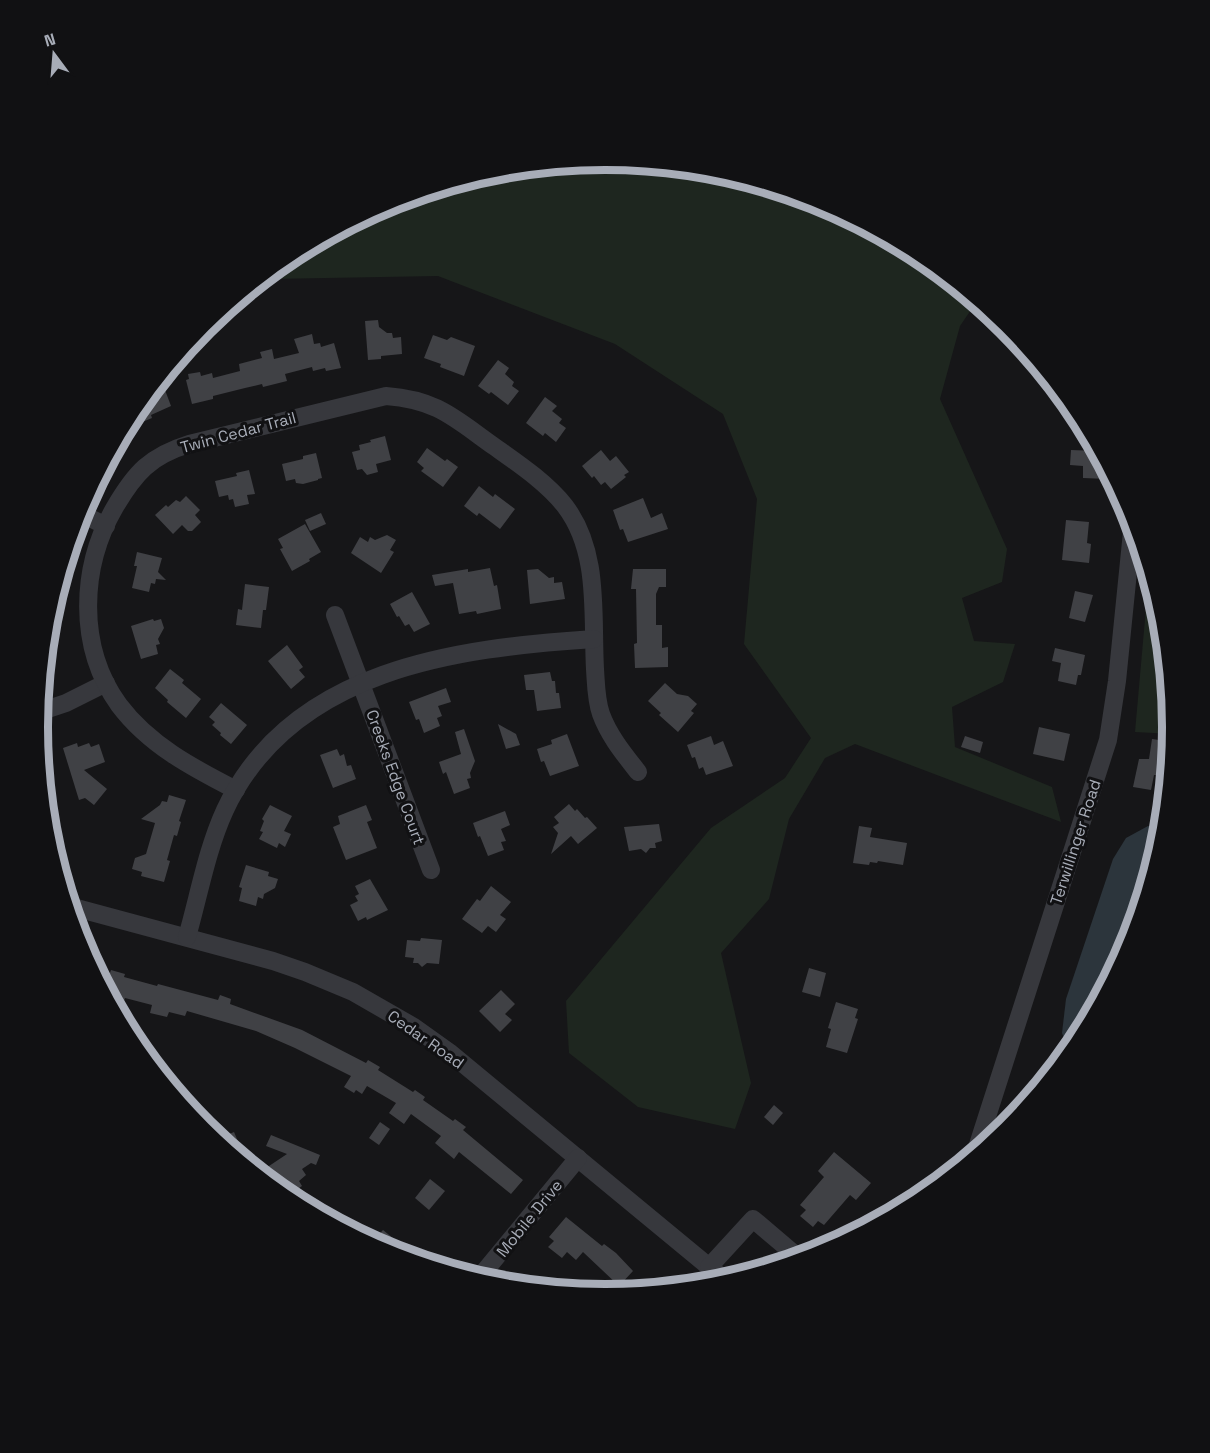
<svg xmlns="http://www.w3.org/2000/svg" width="1210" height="1453" viewBox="0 0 1210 1453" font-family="'Space Grotesk',sans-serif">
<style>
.green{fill:#1e261f}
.water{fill:#2c353c}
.building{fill:#404145}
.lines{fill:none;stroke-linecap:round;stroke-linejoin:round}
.minor{stroke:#37383d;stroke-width:18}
.labels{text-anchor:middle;stroke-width:6;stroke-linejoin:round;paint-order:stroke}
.street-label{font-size:16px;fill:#a8adb8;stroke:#111113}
.rim{fill:none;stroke:#a8adb8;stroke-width:8}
</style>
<rect width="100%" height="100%" fill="#161618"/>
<g class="green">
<path d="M605,159l111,11 106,32 99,53 56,46 -17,25 -20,73 67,150 -5,33 -40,16 12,43 41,3 -12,38 -51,25 3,40 97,40 9,35 -206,-78 -30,14 -36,61 -20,80 -48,54 30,130 -16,46 -97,-22 -69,-54 -3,-52 145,-173 74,-50 26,-40 -67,-94 13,-145 -34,-85 -108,-70 -177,-68 -168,3 -14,3 34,-28 98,-52 107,-32z"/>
<path d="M1149,574l13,42 10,118 -37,-2z"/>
</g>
<path class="water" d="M1148,826l13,1 1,11 -33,106 -52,98 -8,9 -7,-18 4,-34 47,-140 13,-21z"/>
<g class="building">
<path d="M378,320l1,7 8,6h5l1,5 8,-1 1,17 -21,2v3l-13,1 -3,-39z"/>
<path d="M312,334l2,10 6,-1 1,4 13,-4 7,25 -15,3 -1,-3 -12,3 -1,-4 -27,7 2,7 -24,6 -1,-3 -17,4 -32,8v3l-21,5 -6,-24 3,-1 -1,-5 12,-2 1,4 11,-3 1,5 27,-7 -1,-7 23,-6 -2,-6 12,-3 2,10 25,-6 -5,-14z"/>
<path d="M433,335l14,5 4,-3 24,9 -11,30 -24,-9 1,-3 -17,-6z"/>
<path d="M498,360l11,8 -4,6 9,8 -2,4 7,5 -11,14 -17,-13 -2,2 -11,-8z"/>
<path d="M153,387l3,7 9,-4 6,16 -20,9 1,3 -12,5 -6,-13z"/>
<path d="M545,397l12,9 -5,5 10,8 -3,4 7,5 -10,14 -11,-9 -2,3 -17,-13z"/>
<path d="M385,436l6,24 -15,4 2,8 -11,3 -5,-6 -5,1 -5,-18 8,-2 -1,-5 12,-3 -1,-2z"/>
<path d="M427,448l18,13 2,-2 11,8 -15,20 -22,-16 3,-3 -7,-6z"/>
<path d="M601,450l9,11 6,-5 13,16 -5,3 2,2 -15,12 -6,-7 -4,3 -7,-9 -2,2 -10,-12z"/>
<path d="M1071,450l27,1 10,18 -1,10 -24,-1v-12l-13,-1z"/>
<path d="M316,453l6,25 -4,1v1l-15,4 -7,-1 -1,-4 -9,2 -4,-17 21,-5v-3z"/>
<path d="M249,470l6,24 -8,1 2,9 -14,3 -2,-8 -4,1 -1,-5 -9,2 -4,-16 22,-5 -1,-3z"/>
<path d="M479,486l14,11 2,-3 20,15 -15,20 -21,-16 -2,3 -13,-10z"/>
<path d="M186,496l14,14 -5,5 6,7 -9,9h-4l-6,-6 -9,9 -18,-19 11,-10 2,2 8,-7 4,2z"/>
<path d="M643,498l8,20 11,-5 6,16 -40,13 -5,-13 -3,1 -7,-20z"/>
<path d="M321,513l5,11 -16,7 -5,-11z"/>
<path d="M1066,520l23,2 -2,21 4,1 -2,19 -27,-3z"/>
<path d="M305,524l16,28 -12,7 1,2 -18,10 -12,-22 3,-1 -5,-9z"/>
<path d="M387,535l9,5 -6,10 4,2 -13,21 -30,-20 9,-16 8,5 2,-5 5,3z"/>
<path d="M137,552l25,6 -4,14 8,8 -10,-1 -1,5 -4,-1 -2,9 -17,-4 5,-22h-3z"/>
<path d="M490,568l4,18 3,-1 4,24 -24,5 -1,-3 -17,3 -6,-31 -18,3 -3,-11 36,-6v3z"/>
<path d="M538,569l11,9 5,-1v6l8,-1 3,17 -35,5 -3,-34z"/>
<path d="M633,569h33v18h-7l-3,7v31h6v23l6,-1v20l-33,1 -1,-24 3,-1 -1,-54h-5z"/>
<path d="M245,584l24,3 -3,23h-3l-2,18 -25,-3 2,-16 4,1z"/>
<path d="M1075,591l18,4 -8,27 -16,-4z"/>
<path d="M412,592l18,32 -16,8 -5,-8 -4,2 -6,-10 -2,1 -7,-13z"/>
<path d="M153,619l1,2 7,-2 3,9 -6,11 2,5 -4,1 2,9 -17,5 -10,-33z"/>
<path d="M287,645l16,22 -4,3 6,7 -14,12 -23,-28z"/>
<path d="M1055,648l30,7 -4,20h-3l-2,10 -18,-4 3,-18 -9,-2z"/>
<path d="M170,669l14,11 -2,3 19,16 -15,19 -19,-16 1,-2 -13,-12z"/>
<path d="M550,672l2,9h3l1,12h3l2,15 -24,3 -3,-21h-8l-2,-15z"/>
<path d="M665,683l12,11 11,2 9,8 -6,7 3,2 -16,19 -19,-17 2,-2 -13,-12z"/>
<path d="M446,688l5,14 -13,4 4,10 -5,2 3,8 -16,7 -5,-14 -3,1 -7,-18z"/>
<path d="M221,703l26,22 -16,19 -11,-9 1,-2 -9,-8 3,-3 -6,-5z"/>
<path d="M498,724l18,10 4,11 -14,4z"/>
<path d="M1039,727l31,7 -6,27 -31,-7z"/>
<path d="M464,729l11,32 -5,12 1,5 -4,1 3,9 -16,6 -8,-22 -3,2 -4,-12 22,-8 -6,-22z"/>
<path d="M567,734l12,32 -29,10 -6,-15 -3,1 -4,-13 15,-5 -1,-4z"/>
<path d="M711,736l3,9 9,-4 10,25 -27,9 -3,-8 -4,2 -4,-12 -3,1 -5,-13z"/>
<path d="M965,736l18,6 -3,11 -19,-6z"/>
<path d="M1152,739l14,2 -8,34h-4l-3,15 -18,-3 6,-28h10z"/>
<path d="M77,743l1,4 11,-4 2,4 8,-3 6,18 -21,8 23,19 -13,16 -9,-7 -6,2 -16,-52z"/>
<path d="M337,749l3,7 4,-2 3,12 4,-1 5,14 -23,9 -13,-33z"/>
<path d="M169,795l17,5 -7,21 2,1 -4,14 -3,-1 -7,25 3,1 -6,21 -23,-6 1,-4 -10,-3 3,-11 11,-4 9,-31 -14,-4 19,-14 2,-4 5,1z"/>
<path d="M569,804l6,7 2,-2 8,9 2,-1 10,11 -19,16 -7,-8 -20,18 7,-21 -5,-6 6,-4 -5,-6z"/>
<path d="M270,805l22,11 -8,15 7,3 -6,13 -6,-4 -2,5 -18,-9 4,-7 -3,-1 4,-10 -2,-2z"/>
<path d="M366,805l6,15 -5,2 10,26 -31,12 -13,-33 7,-3 -2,-8z"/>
<path d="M505,811l5,14 -9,4 5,12 -5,1 3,8 -16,6 -8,-20 -2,1 -5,-14z"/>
<path d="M659,824l3,17 -7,2 1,5h-6l-4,5 -5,-4 -12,2 -5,-24z"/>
<path d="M859,826l13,2 -2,9 37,6 -4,22 -25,-4 -1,2 -7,-1 -1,3 -16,-2z"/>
<path d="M246,865l23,7 -1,4 10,3 -3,9 -11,6 -1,5 -5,-2 -2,9 -17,-5 3,-13 -3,-1z"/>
<path d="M370,879l18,31 -21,10 -1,-3 -8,4 -8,-16 8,-4 -3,-5 4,-2 -4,-8z"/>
<path d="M491,886l20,16 -11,13 6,4 -10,13 -8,-6 -6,7 -20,-14 15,-20 3,2z"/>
<path d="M421,938l21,2 -3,24 -12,-1 -5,4 -4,-4h-5l1,-5 -9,-1 2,-17 13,1z"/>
<path d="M809,968l17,5 -6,24 -18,-5z"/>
<path d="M95,970l15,3 1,-3 14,4 -1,3 33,9 1,-2 60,16 2,-5 11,4 -1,5 72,26 64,33 2,-3 12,7 -2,3 35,22 2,-2 10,7 -2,3 30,21 2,-2 11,8 -3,3 60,50 -12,14 -52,-42 -5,7 -19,-16 6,-7 -30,-22 -7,10 -15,-11 7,-10 -29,-17 -5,8 -6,-4 -2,3 -10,-6 7,-11 -56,-28 -39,-17 -69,-20 -2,5 -16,-4 -2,5 -17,-4 2,-8 -27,-7 -1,3 -4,-1v3l-9,-2z"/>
<path d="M501,990l14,14 -10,10 7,6 -12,12 -21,-21z"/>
<path d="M836,1002l22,7 -3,9 3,1 -11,34 -21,-6 5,-18 -3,-1z"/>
<path d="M774,1105l9,8 -10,12 -9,-8z"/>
<path d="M380,1122l10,7 -11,16 -10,-7z"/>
<path d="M234,1132l13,31 -30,-24z"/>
<path d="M271,1135l49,20 -4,10 -5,-2 -9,6 4,6 -7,6 3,5 -14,10 -22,-28 21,-14 -21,-8z"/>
<path d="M834,1152l37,31 -15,17 -6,-5 -26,30 -6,-4 -5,6 -13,-11 6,-6 -6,-5 24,-28 -6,-6z"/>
<path d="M430,1179l15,12 -16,19 -14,-12z"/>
<path d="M566,1217l36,29 2,-2 12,9 17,18 -14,15 -36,-34 -7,8 -9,-8 -5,6 -14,-11 6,-6 -5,-4z"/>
<path d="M383,1230l37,30 -32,-9 -16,-9z"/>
</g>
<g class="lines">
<g class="minor">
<path d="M80,513l26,13"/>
<path d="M335,615l96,255"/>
<path d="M39,712l27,-9 40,-20"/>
<path d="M236,790c-43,-22 -87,-45 -117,-85 -42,-58 -39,-138 -4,-198 20,-34 35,-51 74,-63l197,-48c52,4 68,22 109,51 24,17 52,36 70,59 35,46 27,108 30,163 1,15 1,31 6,45 8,22 23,40 37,58"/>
<path d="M69,906l204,55 32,11 48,20 61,35 35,25 276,228"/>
<path d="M187,937c12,-42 20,-88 38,-127 66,-141 231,-162 369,-171"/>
<path d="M975,1154l133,-414 9,-59 16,-159"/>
<path d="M709,1267l44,-48 46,39"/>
<path d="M479,1278l99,-120"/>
</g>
</g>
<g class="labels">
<g class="street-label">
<text transform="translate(238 432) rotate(-15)" y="6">Twin Cedar Trail</text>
<text transform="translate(396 777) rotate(70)" y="6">Creeks Edge Court</text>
<text transform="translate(1075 842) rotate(-72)" y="6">Terwillinger Road</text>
<text transform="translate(426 1039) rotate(35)" y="6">Cedar Road</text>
<text transform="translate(529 1218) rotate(-51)" y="6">Mobile Drive</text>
</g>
</g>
<path d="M0 0H1210V1453H0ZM48 727a557 557 0 1 1 1114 0a557 557 0 1 1-1114 0Z" fill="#111113" fill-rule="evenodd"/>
<path class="rim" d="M48 727a557 557 0 1 1 1114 0a557 557 0 1 1-1114 0Z"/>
<g transform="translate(54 54) rotate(344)" stroke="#111113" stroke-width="4.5" paint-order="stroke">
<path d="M0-4.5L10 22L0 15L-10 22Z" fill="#a8adb8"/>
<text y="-9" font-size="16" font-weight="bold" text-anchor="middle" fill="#a8adb8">N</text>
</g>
</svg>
